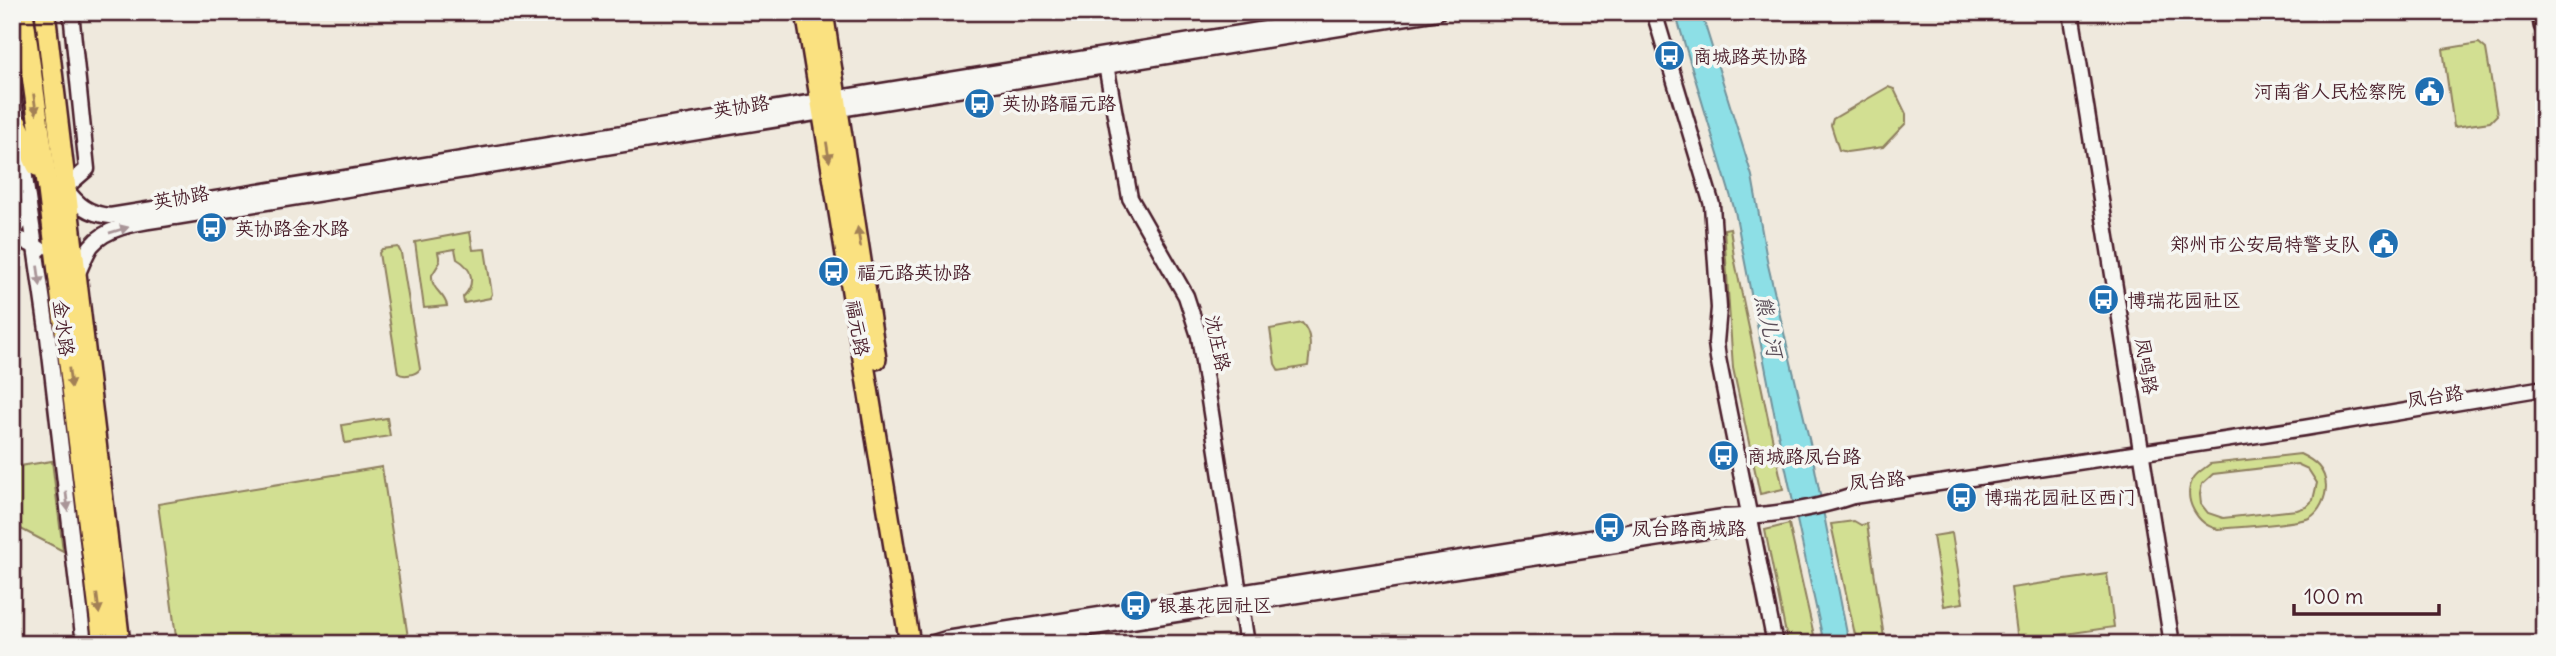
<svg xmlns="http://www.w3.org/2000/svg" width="2556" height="656" viewBox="0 0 2556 656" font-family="Delius,'LXGW WenKai TC',sans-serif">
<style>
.green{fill:#d2df92;stroke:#8e7f5e;stroke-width:2;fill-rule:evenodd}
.water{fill:#8ddfe6;stroke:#72929b;stroke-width:2}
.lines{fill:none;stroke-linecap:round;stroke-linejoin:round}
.minor-casing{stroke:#4a1f2b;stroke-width:19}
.major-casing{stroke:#4a1f2b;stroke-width:24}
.minor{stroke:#f6f6f2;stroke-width:14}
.major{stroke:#fae180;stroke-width:19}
.oneway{fill:#a28056}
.oneway2{fill:#a99598}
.labels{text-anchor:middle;stroke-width:7;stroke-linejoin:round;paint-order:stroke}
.poi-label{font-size:19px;fill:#4a1f2b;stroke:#f6f6f2;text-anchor:start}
.street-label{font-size:19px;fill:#4a1f2b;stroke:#f6f6f2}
.water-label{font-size:21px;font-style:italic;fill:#5b4f5a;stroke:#f6f6f2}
</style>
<rect width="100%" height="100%" fill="#efe9dd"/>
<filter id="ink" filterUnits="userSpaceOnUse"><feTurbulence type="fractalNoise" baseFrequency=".0143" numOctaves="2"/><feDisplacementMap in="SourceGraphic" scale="14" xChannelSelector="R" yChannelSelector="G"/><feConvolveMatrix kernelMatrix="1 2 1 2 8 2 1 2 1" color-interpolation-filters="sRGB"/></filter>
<g filter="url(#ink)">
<g class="green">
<path d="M2479,43l7,6 11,66 -7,7 -36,5 -11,-78z"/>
<path d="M1888,87l6,2 12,25v9l-23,24 -36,5 -8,-2 -8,-25 2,-6z"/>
<path d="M1730,228l4,29 49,232 -23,5 -27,-126 -9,-139z"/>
<path d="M470,232l3,18 12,-1 7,45 -2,4 -26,5 -1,-6c13,-13 10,-29 -6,-38l-2,-10 -17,3 2,10 -8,13c-1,16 13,18 15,31l-23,2 -9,-66z"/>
<path d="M398,247l3,6 19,116c-4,6 -17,8 -22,4l-19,-120 3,-4z"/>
<path d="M1302,323c11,11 8,28 6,43l-29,5 -4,-7 -5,-35z"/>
<path d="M387,418l3,18 -45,7 -3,-18z"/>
<path d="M2300,454c15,7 25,15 26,32 0,11 -6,26 -17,32 -13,6 -73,9 -91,11 -21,-4 -36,-30 -25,-50 4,-7 11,-10 17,-15zM2297,464l11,5 9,14 -4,17 -7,7 -9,3 -74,8 -15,-5 -7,-9 -1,-10 2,-10 11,-10z"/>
<path d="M52,461l11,90 -42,-22 -8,-62z"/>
<path d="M382,467l27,177h-232l-19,-140z"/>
<path d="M1854,521l7,4 6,-1 18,120h-28l-26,-120z"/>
<path d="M1789,524l27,120h-28l-23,-114z"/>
<path d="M1952,533l11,70 -19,3 -11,-70z"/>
<path d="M2107,574l7,53 -96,14 -7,-53z"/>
</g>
<path class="water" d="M1675,12h26l51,164 16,89 42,178 39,201h-25l-46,-211 -43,-222z"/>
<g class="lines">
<defs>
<g id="minor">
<path d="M71,12l16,157 -22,19c13,17 23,26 45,28l1260,-204"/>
<path d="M1654,12l58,193 7,103 -3,35 2,15 57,286"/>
<path d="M2071,12l101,632"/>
<path d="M1106,65l24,133 56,98 13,40 48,308"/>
<path d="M12,87l36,250 36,307"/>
<path d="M12,233l10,-13 6,-15"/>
<path d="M12,239l10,1 18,9"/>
<path d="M76,277c5,-10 9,-22 15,-31 18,-23 58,-24 84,-29l1263,-205"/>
<path d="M930,644l16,-5 777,-122c42,-1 90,-7 130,-21l451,-68 240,-40"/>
<path d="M986,644l738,-116 21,-10"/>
</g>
<g id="major">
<path d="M23,12l25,178 55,454"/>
<path d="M45,12l75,632"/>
<path d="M806,12l104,632"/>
<path d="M823,12l53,347"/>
<path d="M2542,12l2,13"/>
<path d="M17,123l20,43"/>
</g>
</defs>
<use href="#minor" class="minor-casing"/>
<use href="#major" class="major-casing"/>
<use href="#minor" class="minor"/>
<use href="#major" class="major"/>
</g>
<defs><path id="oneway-solid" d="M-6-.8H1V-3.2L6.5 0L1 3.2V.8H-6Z" transform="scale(1.75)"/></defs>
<g class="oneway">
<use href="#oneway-solid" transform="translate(35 104) rotate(82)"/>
<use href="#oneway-solid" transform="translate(828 152) rotate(81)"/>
<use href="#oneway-solid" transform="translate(859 237) rotate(-99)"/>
<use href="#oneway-solid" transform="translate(70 378) rotate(83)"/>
<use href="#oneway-solid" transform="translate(98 604) rotate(83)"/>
</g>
<g class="oneway2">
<use href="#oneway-solid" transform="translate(119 230) rotate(-17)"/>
<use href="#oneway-solid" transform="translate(39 276) rotate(82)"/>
<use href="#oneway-solid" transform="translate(67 501) rotate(83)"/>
</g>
</g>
<defs>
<symbol id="bus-disc" viewBox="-11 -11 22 22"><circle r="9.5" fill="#1f6fb2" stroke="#f6f6f2"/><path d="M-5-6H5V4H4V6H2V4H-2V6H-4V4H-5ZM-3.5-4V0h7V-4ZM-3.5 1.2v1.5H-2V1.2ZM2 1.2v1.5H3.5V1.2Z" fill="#fff"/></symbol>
<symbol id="civic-disc" viewBox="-11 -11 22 22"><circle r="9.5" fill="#1f6fb2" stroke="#f6f6f2"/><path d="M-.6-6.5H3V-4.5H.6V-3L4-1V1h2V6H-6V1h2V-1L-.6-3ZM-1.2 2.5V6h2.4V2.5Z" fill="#fff"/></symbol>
</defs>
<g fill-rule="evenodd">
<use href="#bus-disc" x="1652" y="38" width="35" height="35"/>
<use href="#civic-disc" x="2412" y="74" width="35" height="35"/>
<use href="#bus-disc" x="962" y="86" width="35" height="35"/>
<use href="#bus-disc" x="194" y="210" width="35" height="35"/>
<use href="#civic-disc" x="2366" y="226" width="35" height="35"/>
<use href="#bus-disc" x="816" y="254" width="35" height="35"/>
<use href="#bus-disc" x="2086" y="282" width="35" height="35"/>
<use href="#bus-disc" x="1706" y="438" width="35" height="35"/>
<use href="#bus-disc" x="1944" y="480" width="35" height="35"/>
<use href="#bus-disc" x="1592" y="510" width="35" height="35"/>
<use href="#bus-disc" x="1118" y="588" width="35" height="35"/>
</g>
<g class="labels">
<g class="poi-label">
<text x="1693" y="63">商城路英协路</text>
<text x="2406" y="98" text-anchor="end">河南省人民检察院</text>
<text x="1002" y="110">英协路福元路</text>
<text x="235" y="235">英协路金水路</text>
<text x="2360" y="251" text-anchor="end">郑州市公安局特警支队</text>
<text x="857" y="279">福元路英协路</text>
<text x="2127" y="307">博瑞花园社区</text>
<text x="1747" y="463">商城路凤台路</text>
<text x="1984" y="504">博瑞花园社区西门</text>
<text x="1632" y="535">凤台路商城路</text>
<text x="1158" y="612">银基花园社区</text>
</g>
<g class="street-label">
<text transform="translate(741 106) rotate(-9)" y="7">英协路</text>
<text transform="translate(181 197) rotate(-10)" y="7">英协路</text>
<text transform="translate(64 328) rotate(83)" y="7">金水路</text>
<text transform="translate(858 328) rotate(80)" y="7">福元路</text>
<text transform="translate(1218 343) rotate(78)" y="7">沈庄路</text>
<text transform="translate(2147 366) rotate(81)" y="7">凤鸣路</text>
<text transform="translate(2435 396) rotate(-9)" y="7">凤台路</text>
<text transform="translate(1877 480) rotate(-5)" y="7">凤台路</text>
</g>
<g class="water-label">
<text transform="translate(1769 326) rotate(78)" y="7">熊儿河</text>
</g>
</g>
<rect width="2556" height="656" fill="none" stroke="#f6f6f2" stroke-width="42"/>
<rect x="21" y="21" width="2514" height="614" fill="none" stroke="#4a1f2b" stroke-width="2.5" filter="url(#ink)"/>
<path d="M2294 604v10h145v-10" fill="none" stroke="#4a1f2b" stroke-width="3.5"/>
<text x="2304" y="604" font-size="21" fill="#4a1f2b" stroke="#f6f6f2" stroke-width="5" paint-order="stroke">100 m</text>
</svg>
